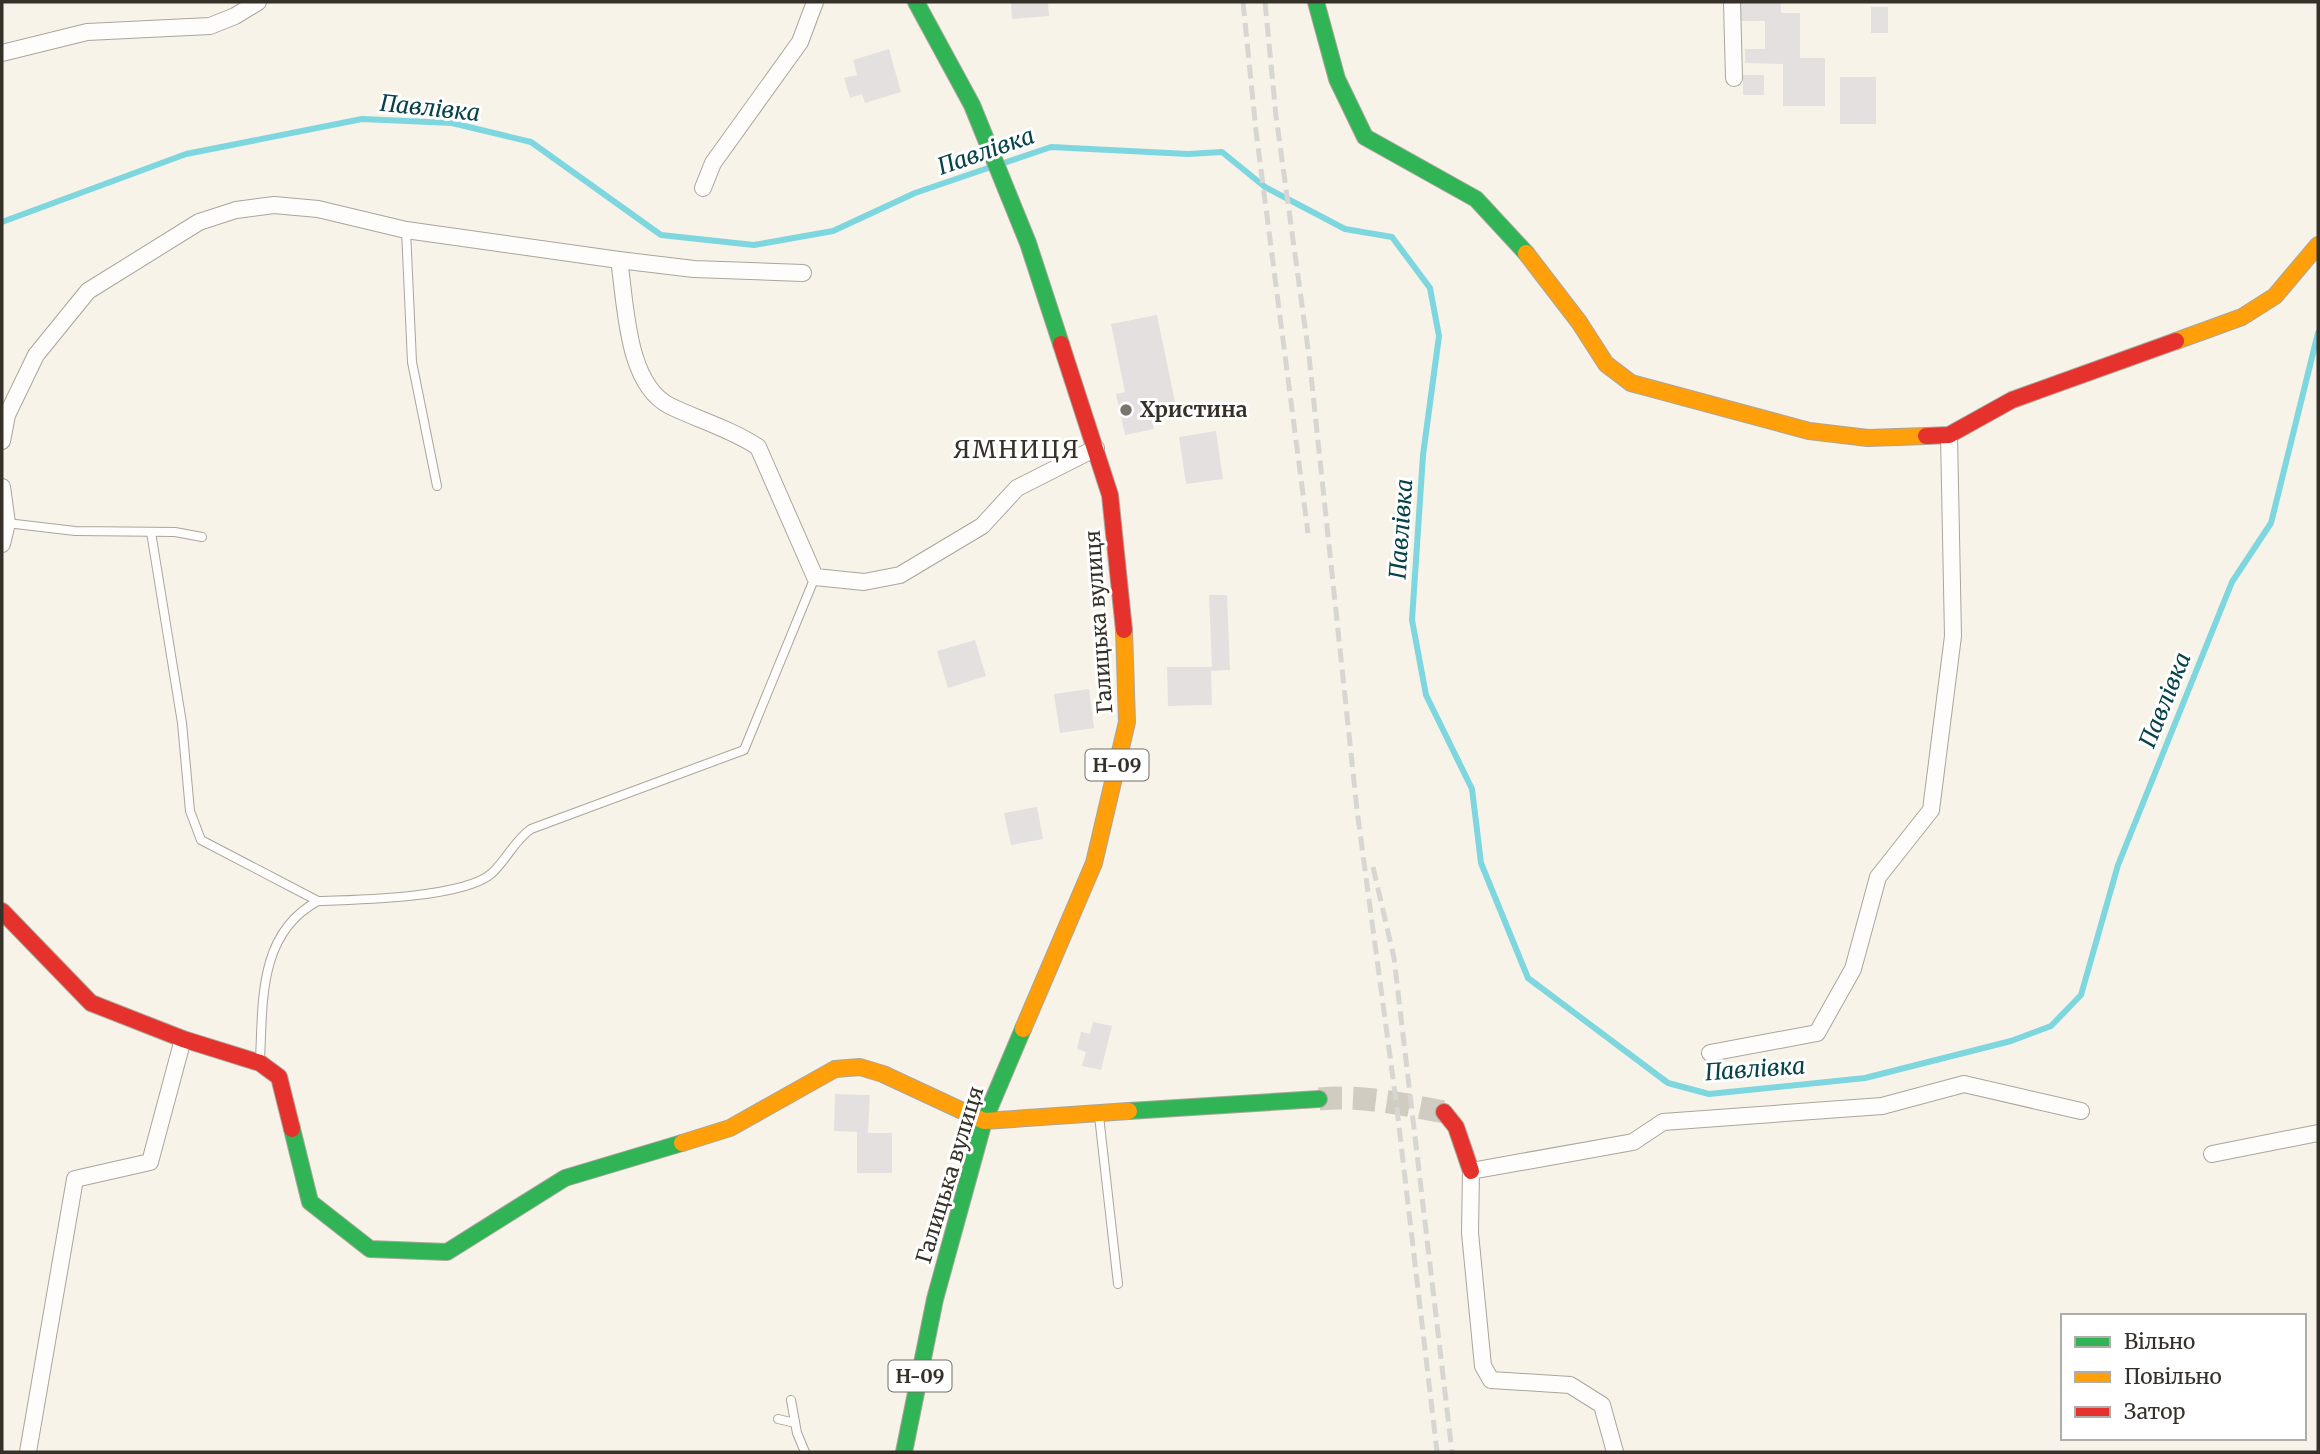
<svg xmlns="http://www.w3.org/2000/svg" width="2320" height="1454" viewBox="0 0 2320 1454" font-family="Merriweather,serif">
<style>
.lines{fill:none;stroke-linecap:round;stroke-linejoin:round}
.stream{stroke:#7ed6de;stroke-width:6}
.building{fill:#e5e0e0}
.secondary-tunnel{stroke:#d1ccc2;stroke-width:23;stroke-dasharray:23 11;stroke-linecap:butt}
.lane-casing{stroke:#aaa59d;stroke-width:10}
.street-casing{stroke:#aaa59d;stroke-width:18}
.fast-casing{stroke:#aaa59d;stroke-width:18}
.slow-casing{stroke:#aaa59d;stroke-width:18}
.jam-casing{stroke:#aaa59d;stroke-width:18}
.lane{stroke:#fefdfc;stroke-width:8}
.street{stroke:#fefdfc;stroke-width:16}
.fast{stroke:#30b455;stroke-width:16}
.slow{stroke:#ff9f0a;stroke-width:16}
.jam{stroke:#e5322d;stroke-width:16}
.rail{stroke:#d7d6d3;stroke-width:5;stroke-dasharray:14 7;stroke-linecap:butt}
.poi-dot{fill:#79756c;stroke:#fff;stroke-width:2.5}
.labels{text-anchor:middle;stroke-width:6;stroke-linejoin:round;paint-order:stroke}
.shield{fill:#fff;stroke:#726f68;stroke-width:2}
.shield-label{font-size:19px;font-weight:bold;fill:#353128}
.poi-label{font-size:21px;font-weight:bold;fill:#353128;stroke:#fff;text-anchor:start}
.street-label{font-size:21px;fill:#353128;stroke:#fff}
.water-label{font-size:23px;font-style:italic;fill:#064249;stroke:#fff}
.quarter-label{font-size:24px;letter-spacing:2px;fill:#353128;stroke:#fff}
</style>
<rect width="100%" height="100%" fill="#f8f3e9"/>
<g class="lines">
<g class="stream">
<path d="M1001,164l50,-17 137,7 34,-2 43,35 80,42 47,8 38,51 9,48 -16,119 -11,165 14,75 46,94 9,74 47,115 140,105 41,11 156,-16 146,-37 40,-15 30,-31 37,-130 114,-283 39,-59 47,-190"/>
<path d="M2,222l184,-68 176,-35 90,4 79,19 130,93 93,10 79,-14 82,-38 76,-26"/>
</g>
</g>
<g class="building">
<path d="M1011,2h37l1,14 -37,3z"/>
<path d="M1739,2h42v11h19v45h25v48h-42v-42l-38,-1v-14h20v-28h-26z"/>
<rect x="1871" y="7" width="17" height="26"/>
<path d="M889,49l12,43 -36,11 -3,-9 -12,4 -6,-20 13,-3 -4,-15z"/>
<rect x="1743" y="75" width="21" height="20"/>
<rect x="1840" y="77" width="36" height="47"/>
<path d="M1157,315l18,87 -26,5 5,22 -29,6 -9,-41 9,-2 -14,-68z"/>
<path d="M1216,431l7,48 -37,5 -7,-47z"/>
<path d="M1209,595h18l3,75 -19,1 1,34 -44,1 -1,-39h45z"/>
<path d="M975,640l11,36 -38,12 -11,-37z"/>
<path d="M1089,689l5,39 -34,5 -6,-39z"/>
<path d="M1037,807l6,32 -32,6 -7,-32z"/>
<path d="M1093,1022l19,4 -11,44 -19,-4 4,-14 -9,-3 4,-17 9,2z"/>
<path d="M835,1094l35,1 -2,38h24v40h-35v-41l-23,-1z"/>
</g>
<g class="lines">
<path class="secondary-tunnel" d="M1319,1099c43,-4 83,5 125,13"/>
<defs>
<g id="lane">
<path d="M406,230l6,132 25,124"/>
<path d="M7,523l68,8 100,1 27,5"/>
<path d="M151,532l31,191 8,88 11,29 117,61"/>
<path d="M260,1060c3,-58 -2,-127 58,-159 38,-1 147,-3 174,-28 15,-14 22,-32 39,-44l213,-79 71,-173"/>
<path d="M1099,1116l19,168"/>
<path d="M791,1400l6,33 8,19"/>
<path d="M778,1419l17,4"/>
</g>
<g id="street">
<path d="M1732,2l2,76"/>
<path d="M2,53l85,-21 123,-6 25,-10 23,-14"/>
<path d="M703,188l10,-25 87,-121 15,-40"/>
<path d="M619,260c7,44 7,124 51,146 29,14 61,23 88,41l57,130 49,5 36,-7 82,-49 35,-38 79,-40"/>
<path d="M2,441l5,-26 29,-60 52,-64 111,-69 37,-12 38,-5 44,4 88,21 213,30 75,9 109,4"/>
<path d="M2,487l5,36 -5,21"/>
<path d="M1710,1053l107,-20 36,-64 25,-92 53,-67 22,-174 -4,-201"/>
<path d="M2212,1154l106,-21"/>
<path d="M28,1452l47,-273 75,-17 33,-123"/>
<path d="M1615,1452l-13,-47 -32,-20 -79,-5 -8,-14 -13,-133 1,-62 162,-29 30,-20 219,-16 82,-22 117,27"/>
</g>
<g id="fast">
<path d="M916,2l56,103 56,138 33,101"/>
<path d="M1316,2l21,77 28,58 111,62 50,54"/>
<path d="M1129,1111l190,-12"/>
<path d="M292,1129l18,73 60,47 77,3 118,-74 117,-35"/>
<path d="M904,1452l31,-153 49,-178 39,-92"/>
</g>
<g id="slow">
<path d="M1526,253l53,69 27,42 25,19 178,48 59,7 58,-2"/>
<path d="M2176,341l66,-24 33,-21 43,-51"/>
<path d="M1023,1029l71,-166 33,-141 -3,-92"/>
<path d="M682,1143l48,-15 105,-59 25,-2 23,7 101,47 145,-10"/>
</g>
<g id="jam">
<path d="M1061,344l49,151 14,135"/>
<path d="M1926,436l23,-1 63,-35 164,-59"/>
<path d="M2,911l89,92 92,36 77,24 19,14 13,52"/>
<path d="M1444,1112l12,15 15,44"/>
</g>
</defs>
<use href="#lane" class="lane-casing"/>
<use href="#street" class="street-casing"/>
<use href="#fast" class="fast-casing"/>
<use href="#slow" class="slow-casing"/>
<use href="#jam" class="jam-casing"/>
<use href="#lane" class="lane"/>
<use href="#street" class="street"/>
<use href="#fast" class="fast"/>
<use href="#slow" class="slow"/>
<use href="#jam" class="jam"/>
<g class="rail">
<path d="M1243,2l13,129 52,402"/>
<path d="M1265,2l11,114 33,240 48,454 39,291 41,351"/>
<path d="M1373,867l21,91 58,494"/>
</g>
</g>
<circle class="poi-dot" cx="1126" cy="410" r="7"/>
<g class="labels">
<g class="shield">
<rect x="1085.5" y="749.5" width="63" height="31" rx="5"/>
<rect x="888.5" y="1360.5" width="63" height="31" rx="5"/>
</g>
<g class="shield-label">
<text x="1117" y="772">Н-09</text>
<text x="920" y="1383">Н-09</text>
</g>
<g class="poi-label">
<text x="1140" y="417">Христина</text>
</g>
<g class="street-label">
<text transform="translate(1099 622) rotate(-94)" y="7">Галицька вулиця</text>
<text transform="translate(950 1175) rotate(-73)" y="7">Галицька вулиця</text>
</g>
<g class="water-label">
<text transform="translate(430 108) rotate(6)" y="8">Павлівка</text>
<text transform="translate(986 151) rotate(-19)" y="8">Павлівка</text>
<text transform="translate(1401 529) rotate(-86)" y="8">Павлівка</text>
<text transform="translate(2165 700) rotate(-68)" y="8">Павлівка</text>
<text transform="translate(1755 1069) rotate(-4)" y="8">Павлівка</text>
</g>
<g class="quarter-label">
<text x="1017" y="458">ЯМНИЦЯ</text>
</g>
</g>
<rect width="2320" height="1454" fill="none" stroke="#353128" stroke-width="7"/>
<rect x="2061" y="1314" width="245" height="126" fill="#ffffff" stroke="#aeada9" stroke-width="2"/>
<rect x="2075" y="1337" width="35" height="10" fill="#30b455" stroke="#aeada9" stroke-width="2"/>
<text x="2124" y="1349" font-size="21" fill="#353128">Вільно</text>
<rect x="2075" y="1372" width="35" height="10" fill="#ff9f0a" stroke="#aeada9" stroke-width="2"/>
<text x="2124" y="1384" font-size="21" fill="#353128">Повільно</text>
<rect x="2075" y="1407" width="35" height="10" fill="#e5322d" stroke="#aeada9" stroke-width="2"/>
<text x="2124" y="1419" font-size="21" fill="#353128">Затор</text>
</svg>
